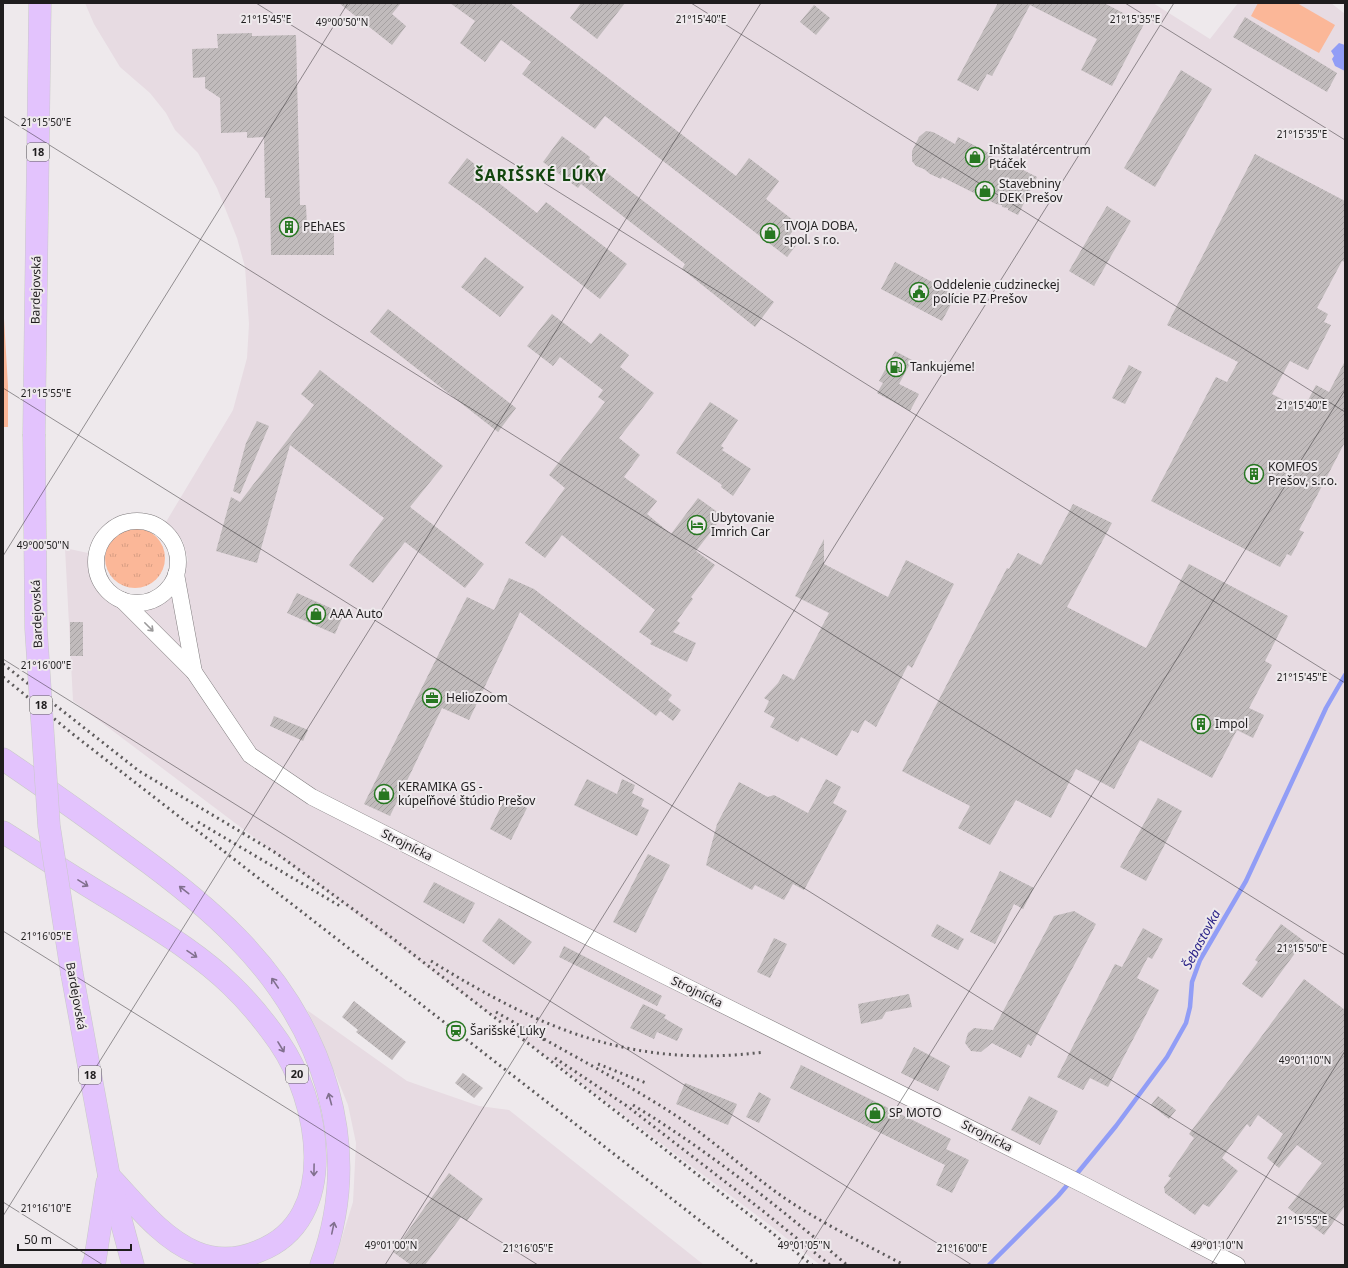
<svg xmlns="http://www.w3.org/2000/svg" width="1348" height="1268" viewBox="0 0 1348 1268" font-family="'Noto Sans',sans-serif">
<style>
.built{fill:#e7dbe2}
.grass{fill:url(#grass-tufts)}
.park{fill:#fbb798}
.water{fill:#919df6}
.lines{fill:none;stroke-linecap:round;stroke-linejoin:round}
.stream{stroke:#919df6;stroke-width:4.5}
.building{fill:url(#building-hatch)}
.minor-casing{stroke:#7f7b7d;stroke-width:17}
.primary-casing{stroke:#c9c9c9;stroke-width:23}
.minor{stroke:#fff;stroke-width:16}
.primary{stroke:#e3c3fd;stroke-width:22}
.rail{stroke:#5e5b5c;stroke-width:3;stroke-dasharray:2 4;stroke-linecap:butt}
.primary-bridge-casing{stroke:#c9c9c9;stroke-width:23;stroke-linecap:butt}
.primary-bridge{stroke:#e3c3fd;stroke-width:22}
.oneway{stroke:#9a999a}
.oneway2{stroke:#81708e}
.ticks{fill:none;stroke:#1f1d1e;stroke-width:1;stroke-opacity:0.45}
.labels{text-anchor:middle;stroke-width:4;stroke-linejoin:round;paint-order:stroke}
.shield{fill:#eee9ec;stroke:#5d5a5c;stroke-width:1}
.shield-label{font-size:11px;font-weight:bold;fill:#1f1d1e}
.poi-label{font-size:12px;fill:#1f1d1e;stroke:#eee9ec;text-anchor:start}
.street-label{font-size:12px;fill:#1f1d1e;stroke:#eee9ec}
.water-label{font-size:13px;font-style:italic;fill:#2a2287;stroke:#eee9ec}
.district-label{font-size:16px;font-weight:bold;letter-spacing:1px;fill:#12450e;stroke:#eee9ec}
.ticks-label{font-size:10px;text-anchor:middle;fill:#1f1d1e;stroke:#eee9ec;stroke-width:4;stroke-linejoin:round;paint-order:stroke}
</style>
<defs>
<pattern id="grass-tufts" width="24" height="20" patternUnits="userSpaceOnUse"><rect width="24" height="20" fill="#fbb798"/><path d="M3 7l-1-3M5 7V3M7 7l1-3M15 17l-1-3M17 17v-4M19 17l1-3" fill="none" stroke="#d79d83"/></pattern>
<pattern id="building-hatch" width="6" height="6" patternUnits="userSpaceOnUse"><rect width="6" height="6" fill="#c1bbbc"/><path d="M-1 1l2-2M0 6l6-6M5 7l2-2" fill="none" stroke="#a5a0a1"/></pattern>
</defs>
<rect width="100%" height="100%" fill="#eee9ec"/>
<g class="built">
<path d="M85,3h1068l57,36 28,-36h93l14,11v1251h-525l-49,-39 -698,-525 -8,-153 32,7 4,26 19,20 18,6 13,-1 13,-5 16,-14 8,-27 -5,-19 -17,-19 67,-112 14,-52 2,-34 -4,-57 -8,-29 -20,-50 -19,-35 -23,-23 -9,-17 -16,-20 -30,-26 -26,-43z"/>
<path d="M307,1010l100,71 72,25 30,4 195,155h-366l-4,-2 19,-61 3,-59 -8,-38 -29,-71z"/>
</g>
<circle class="grass" cx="135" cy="558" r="30"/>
<g class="park">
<path d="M1258,3h39l38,22 -16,28 -68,-37z"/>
<path d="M3,183v119l5,84v41h-5z"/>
</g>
<path class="water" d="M1339,43l6,2v26l-10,-5 -3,-7 2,-3 -3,-5z"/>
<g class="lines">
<g class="stream">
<path d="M1075,1176l41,-50 51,-69 19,-34 4,-16 2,-25 8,-22 46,-79 80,-173 19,-33"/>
<path d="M989,1265l69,-69 12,-14"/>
</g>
</g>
<g class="building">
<path d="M339,3h62l-9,11 14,12 -14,19z"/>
<path d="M450,3h60l226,173 13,-18 30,23 -13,18 32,25 -9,12 9,7 -11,14 -182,-141 -10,13 -73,-55 9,-12 -30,-22 -16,22 -25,-19 15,-22z"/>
<path d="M581,3h44l-28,36 -27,-21z"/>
<path d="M998,3h106l40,21 -32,62 -31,-16 16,-31 -67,-34 -38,71 -5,-2 -9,17 -21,-11z"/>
<path d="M814,5l16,13 -14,17 -16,-13z"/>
<path d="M1245,17l92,56 -10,19 -94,-55z"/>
<path d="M252,33v3l44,-1 4,170h6l1,22 27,-1v29h-63l-1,-57h-5l-1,-61 -17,1v-6l-26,1 -1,-35 -15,-10v-11l-12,1 -1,-29 26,-1 -1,-14z"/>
<path d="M1181,70l31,19 -57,98 -31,-19z"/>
<path d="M926,131l7,1 22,12 3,-7 35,18 -4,6 26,5 22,11 -19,38 -10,-5v-2l-6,-1v-2l-6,-1 -54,-27 -1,2 -11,-5 -6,-5 -8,-3 -4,-5v-10l7,-14z"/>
<path d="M562,136l28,21 -1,2 185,143 -19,25 -73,-58 3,-5 -104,-80 -3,4 -35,-26z"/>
<path d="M1255,154l90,47v61l-3,-1 -25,47 11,6 -4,8 7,3 -23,45 -18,-9 -18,33 31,16 13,-25 13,7 16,-31v81l-46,88 5,2 -13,24 -4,-2 -7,13 -129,-66 65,-124 11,5 11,-20 -71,-37z"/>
<path d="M467,158l70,55 9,-11 81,62 -27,35 -121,-94 -31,-22z"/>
<path d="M1107,206l24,15 -37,65 -25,-15z"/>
<path d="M485,257l39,30 -24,30 -39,-30z"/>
<path d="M895,262l61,33 -14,26 -61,-32z"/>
<path d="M388,309l128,99 -18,24 -128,-100z"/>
<path d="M552,314l39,30 9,-11 29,22 -9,12 34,26 -35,45 21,17 -16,22 33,24 -10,13 24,20 27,-36 25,18 -27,35 19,14 -24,32 2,2 -16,22 3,2 -7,9 23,11 -9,19 -37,-18 2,-3 -13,-9 16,-22 -93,-75 -17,23 -20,-15 40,-55 -16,-13 56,-73 -7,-5 5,-7 -43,-33 -7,9 -26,-20z"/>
<path d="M895,351l17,9 -13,24 20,10 -9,17 -33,-18 6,-10 -4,-2z"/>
<path d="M1129,365l13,7 -17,32 -13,-6z"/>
<path d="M320,370l123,96 -33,41 74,57 -19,24 -60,-46 -32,41 -24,-18 35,-47 -94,-73 -33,118 -41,-12 15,-54 9,5 74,-97 -13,-11z"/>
<path d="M710,402l28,18 -17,26 3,2 -2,2 29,19 -18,27 -12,-9 1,-2 -46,-32z"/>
<path d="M257,421l12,5 -29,68 -7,-3 13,-48z"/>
<path d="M1073,504l39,19 -45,84 79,41 43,-84 99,52 -23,45 7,4 -23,43 15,7 -11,23 -16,-8 -25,48 -72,-38 -26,49 -38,-20 -25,49 -35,-18 -26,45 -32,-17 12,-22 -68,-35 105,-203 2,1 9,-16 23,12z"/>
<path d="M824,539v25l64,33 18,-37 48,24 -42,84 -4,-3 -32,62 -11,-7 -7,13 -6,-3 -15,26 -36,-19 -3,5 -28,-15 5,-9 -11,-6 5,-11 -5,-3 14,-15 5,-9 11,6 35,-67 -34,-17z"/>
<path d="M509,578l25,11 138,106 -4,5 13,10 -8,11 -13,-10 -4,5 -136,-104 -51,108 -27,-12 -52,108 -26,-12 103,-207 27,13z"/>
<path d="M297,593l47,21 -9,20 -48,-21z"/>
<rect x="70" y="622" width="13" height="34"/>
<path d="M274,716l34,14 -5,11 -33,-15z"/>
<path d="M587,779l30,15 5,-15 13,6 -3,8 12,6 -3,7 8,4 -12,26 -63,-31z"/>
<path d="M826,779l15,8 -8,16 14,8 -43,79 -11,-6 -9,16 -29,-15 -3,5 -46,-25 11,-41 22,-42 29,15 6,-2 34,18z"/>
<path d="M505,798l22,10 -16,32 -21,-11z"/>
<path d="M1158,798l24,13 -36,70 -26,-14z"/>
<path d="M648,854l22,11 -34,68 -23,-11z"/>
<path d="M1000,871l34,17 -11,21 -9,-5 -19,40 -25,-12z"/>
<path d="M434,882l41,21 -11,21 -41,-22z"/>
<path d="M1074,911l22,13 -65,122 -3,-2 -7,14 -29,-15 -11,9 -10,-1 -6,-8 3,-10 6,-5 19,2 61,-114z"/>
<path d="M499,918l33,24 -18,23 -32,-24z"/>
<path d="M937,924l27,15 -6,11 -27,-14z"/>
<path d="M1281,924l23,17 -42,57 -20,-14 16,-22 -3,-2z"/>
<path d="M1143,928l20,11 -11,20 -4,-2 -11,21 22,12 -51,97 -18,-9 -7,12 -26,-13 58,-113 7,3z"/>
<path d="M774,938l13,6 -17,34 -13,-6z"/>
<path d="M564,946l98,50 -5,10 -98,-49z"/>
<path d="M1304,979l41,31v196l-21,29 -36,-27 34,-45 -25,-18 -18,23 -12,-10 16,-24 -25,-19 -8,12 -3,-3 -25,34 16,13 -29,36 -6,-3 -8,11 -30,-22 -1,-6 7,-9 -3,-2 26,-38 -5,-4z"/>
<path d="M909,994l3,13 -26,5 -4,7 -21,5 -3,-20z"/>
<path d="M354,1001l52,41 -14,18 -36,-28 2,-2 -16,-13z"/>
<path d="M643,1004l23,11 -2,3 19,11 -6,12 -20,-9 -3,7 -24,-11z"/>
<path d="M914,1047l36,19 -12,25 -37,-18z"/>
<path d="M801,1065l150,74 -5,10 23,11 -17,33 -16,-8 9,-20 -155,-77z"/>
<path d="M463,1073l20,15 -9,10 -19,-15z"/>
<path d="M685,1083l52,21 -9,21 -52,-21z"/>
<path d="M759,1092l12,7 -12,24 -13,-6z"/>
<path d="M1029,1096l29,15 -18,34 -29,-15z"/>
<path d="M1158,1096l18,14 -7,9 -18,-14z"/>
<path d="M449,1173l34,26 -16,22 -6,-4 -36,48h-14l-18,-13z"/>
</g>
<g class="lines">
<defs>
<g id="minor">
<circle cx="137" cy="562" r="41"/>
<path d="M176,574l18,98"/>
<path d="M122,600l72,72 56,83 62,42 349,177 425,212 151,79"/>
</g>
<g id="primary">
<path d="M34,434l6,-431"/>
<path d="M3,759c44,30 88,61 131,93 36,26 72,54 103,86 86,88 128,208 84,327"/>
<path d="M3,832c38,24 76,49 115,72 39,25 80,49 113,81 18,17 34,37 48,57 40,58 63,177 -20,209 -21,9 -43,10 -64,1 -34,-14 -61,-50 -86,-76"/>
<path d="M72,974l37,202 24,89"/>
<path d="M93,1265l2,-5 12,-77"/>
</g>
</defs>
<use href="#minor" class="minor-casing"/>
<use href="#primary" class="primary-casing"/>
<use href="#minor" class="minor"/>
<use href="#primary" class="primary"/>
<g class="rail">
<path d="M3,664l136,107 137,82 111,81 369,286 56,45"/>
<path d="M3,677l71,58 683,530"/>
<path d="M198,822l142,84"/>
<path d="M431,961c110,68 201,108 333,91"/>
<path d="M496,1012l52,30"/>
<path d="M544,1039c44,25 88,48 131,76 38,25 71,56 108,82 38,26 80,46 121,68"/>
<path d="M555,1058l72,48 136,105 67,54"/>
<path d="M598,1064l48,19"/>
<path d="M633,1105c77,47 146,102 214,160"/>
</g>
<defs>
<path id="primary-bridge" d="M34,434l2,195 13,197 23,148"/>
</defs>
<use href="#primary-bridge" class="primary-bridge-casing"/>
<use href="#primary-bridge" class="primary-bridge"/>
</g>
<defs><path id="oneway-shaft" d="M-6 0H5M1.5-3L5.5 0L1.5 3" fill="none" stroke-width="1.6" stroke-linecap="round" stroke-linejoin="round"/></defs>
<use class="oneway" href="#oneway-shaft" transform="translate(149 627) rotate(45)"/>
<g class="oneway2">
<use href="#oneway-shaft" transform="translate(83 883) rotate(32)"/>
<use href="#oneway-shaft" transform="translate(184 890) rotate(-142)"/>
<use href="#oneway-shaft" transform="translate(192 954) rotate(34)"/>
<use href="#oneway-shaft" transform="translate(275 983) rotate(-124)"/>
<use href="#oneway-shaft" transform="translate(281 1047) rotate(59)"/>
<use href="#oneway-shaft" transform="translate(330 1099) rotate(-105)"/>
<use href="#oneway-shaft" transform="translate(314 1170) rotate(91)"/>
<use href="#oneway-shaft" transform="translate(333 1228) rotate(-78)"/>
</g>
<path class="ticks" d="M256,3l1089,680M691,3l654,409M1125,3l220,137M3,116l1342,839M3,388l1342,838M3,556l345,-553M3,659l969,606M3,931l535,334M3,1202l100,63M3,1216l758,-1213M385,1265l789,-1262M798,1265l547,-875M1211,1265l134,-214"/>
<defs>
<symbol id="shop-ring" viewBox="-11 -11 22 22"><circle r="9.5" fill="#eee9ec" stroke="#277721" stroke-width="1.5"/><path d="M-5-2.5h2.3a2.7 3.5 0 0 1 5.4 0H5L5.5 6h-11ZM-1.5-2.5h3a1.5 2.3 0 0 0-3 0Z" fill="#277721"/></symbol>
<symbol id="building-ring" viewBox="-11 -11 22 22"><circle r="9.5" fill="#eee9ec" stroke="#277721" stroke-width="1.5"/><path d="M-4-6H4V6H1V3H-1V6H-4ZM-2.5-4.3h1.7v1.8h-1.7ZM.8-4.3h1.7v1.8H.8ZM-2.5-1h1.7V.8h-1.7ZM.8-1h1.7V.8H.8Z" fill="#277721"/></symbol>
<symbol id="civic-ring" viewBox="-11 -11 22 22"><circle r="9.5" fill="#eee9ec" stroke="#277721" stroke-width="1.5"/><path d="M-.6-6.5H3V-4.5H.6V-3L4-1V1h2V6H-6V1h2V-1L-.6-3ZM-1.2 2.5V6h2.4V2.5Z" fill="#277721"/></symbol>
<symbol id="fuel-ring" viewBox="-11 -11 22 22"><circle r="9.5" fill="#eee9ec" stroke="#277721" stroke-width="1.5"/><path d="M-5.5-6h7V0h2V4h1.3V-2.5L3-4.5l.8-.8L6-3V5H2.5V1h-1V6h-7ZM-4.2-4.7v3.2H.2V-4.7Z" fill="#277721"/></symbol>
<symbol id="hotel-ring" viewBox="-11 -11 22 22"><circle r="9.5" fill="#eee9ec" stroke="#277721" stroke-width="1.5"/><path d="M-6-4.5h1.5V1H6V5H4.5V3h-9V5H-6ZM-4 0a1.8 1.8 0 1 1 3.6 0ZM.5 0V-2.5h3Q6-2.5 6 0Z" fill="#277721"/></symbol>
<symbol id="office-ring" viewBox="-11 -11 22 22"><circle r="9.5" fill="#eee9ec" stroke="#277721" stroke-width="1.5"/><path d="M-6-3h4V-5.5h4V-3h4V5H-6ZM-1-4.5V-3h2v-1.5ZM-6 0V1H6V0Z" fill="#277721"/></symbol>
<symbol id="station-ring" viewBox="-11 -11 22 22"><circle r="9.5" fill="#eee9ec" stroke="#277721" stroke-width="1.5"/><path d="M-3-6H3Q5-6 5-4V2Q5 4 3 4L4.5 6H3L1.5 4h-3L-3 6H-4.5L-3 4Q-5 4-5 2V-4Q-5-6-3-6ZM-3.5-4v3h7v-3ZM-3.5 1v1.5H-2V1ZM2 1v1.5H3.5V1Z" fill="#277721"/></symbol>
</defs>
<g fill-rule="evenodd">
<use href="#shop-ring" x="964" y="146" width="22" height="22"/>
<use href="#shop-ring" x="974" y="180" width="22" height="22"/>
<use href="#building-ring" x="278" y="216" width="22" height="22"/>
<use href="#shop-ring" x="759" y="222" width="22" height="22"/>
<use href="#civic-ring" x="908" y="281" width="22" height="22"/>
<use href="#fuel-ring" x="885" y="356" width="22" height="22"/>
<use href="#building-ring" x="1243" y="463" width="22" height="22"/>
<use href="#hotel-ring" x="686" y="514" width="22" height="22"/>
<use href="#shop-ring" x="305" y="603" width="22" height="22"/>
<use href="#office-ring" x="421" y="687" width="22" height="22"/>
<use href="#building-ring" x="1190" y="713" width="22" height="22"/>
<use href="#shop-ring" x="373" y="783" width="22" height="22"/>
<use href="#station-ring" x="445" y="1020" width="22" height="22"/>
<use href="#shop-ring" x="864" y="1102" width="22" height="22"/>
</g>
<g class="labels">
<g class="shield">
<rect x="27" y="143" width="22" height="18" rx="3"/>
<rect x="30" y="696" width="22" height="18" rx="3"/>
<rect x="286" y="1065" width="22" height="18" rx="3"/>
<rect x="79" y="1066" width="22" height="18" rx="3"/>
</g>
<g class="shield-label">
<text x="38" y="156">18</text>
<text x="41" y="709">18</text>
<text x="297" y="1078">20</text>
<text x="90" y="1079">18</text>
</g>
<g class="poi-label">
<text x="989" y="154">Inštalatércentrum<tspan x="989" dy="14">Ptáček</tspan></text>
<text x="999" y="188">Stavebniny<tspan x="999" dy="14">DEK Prešov</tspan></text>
<text x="784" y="230">TVOJA DOBA,<tspan x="784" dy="14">spol. s r.o.</tspan></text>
<text x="303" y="231">PEhAES</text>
<text x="933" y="289">Oddelenie cudzineckej<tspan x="933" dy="14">polície PZ Prešov</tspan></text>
<text x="910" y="371">Tankujeme!</text>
<text x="1268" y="471">KOMFOS<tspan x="1268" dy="14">Prešov, s.r.o.</tspan></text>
<text x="711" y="522">Ubytovanie<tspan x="711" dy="14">Imrich Car</tspan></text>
<text x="330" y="618">AAA Auto</text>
<text x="446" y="702">HelioZoom</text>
<text x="1215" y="728">Impol</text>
<text x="398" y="791">KERAMIKA GS -<tspan x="398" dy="14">kúpeľňové štúdio Prešov</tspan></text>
<text x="470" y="1035">Šarišské Lúky</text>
<text x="889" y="1117">SP MOTO</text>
</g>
<g class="street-label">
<text transform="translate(36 290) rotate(-89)" y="4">Bardejovská</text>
<text transform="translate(37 614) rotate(-92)" y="4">Bardejovská</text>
<text transform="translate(407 845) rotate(27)" y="4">Strojnícka</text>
<text transform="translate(697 992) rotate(26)" y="4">Strojnícka</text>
<text transform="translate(76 996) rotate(80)" y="4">Bardejovská</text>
<text transform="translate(987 1136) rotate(27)" y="4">Strojnícka</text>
</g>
<g class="water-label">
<text transform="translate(1201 939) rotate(-62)" y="5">Šebastovka</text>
</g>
<g class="district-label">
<text x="541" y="181">ŠARIŠSKÉ LÚKY</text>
</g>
</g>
<g class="ticks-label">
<text x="1135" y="23">21°15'35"E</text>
<text x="266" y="23">21°15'45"E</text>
<text x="701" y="23">21°15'40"E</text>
<text x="342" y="26">49°00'50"N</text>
<text x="46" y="126">21°15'50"E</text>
<text x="1302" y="138">21°15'35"E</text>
<text x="46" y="397">21°15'55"E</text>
<text x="1302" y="409">21°15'40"E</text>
<text x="43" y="549">49°00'50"N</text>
<text x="46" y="669">21°16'00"E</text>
<text x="1302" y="681">21°15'45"E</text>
<text x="46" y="940">21°16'05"E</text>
<text x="1302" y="952">21°15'50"E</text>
<text x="1305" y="1064">49°01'10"N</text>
<text x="46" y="1212">21°16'10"E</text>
<text x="1302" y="1224">21°15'55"E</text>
<text x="391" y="1249">49°01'00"N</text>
<text x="804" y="1249">49°01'05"N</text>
<text x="1217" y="1249">49°01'10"N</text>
<text x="528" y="1252">21°16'05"E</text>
<text x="962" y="1252">21°16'00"E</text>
</g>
<rect width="1348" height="1268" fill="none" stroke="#1f1d1e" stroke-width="8"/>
<path d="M18 1244v6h113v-6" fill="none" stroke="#1f1d1e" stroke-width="2"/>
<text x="24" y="1244" font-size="12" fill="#1f1d1e" stroke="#eee9ec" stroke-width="3" paint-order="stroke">50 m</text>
</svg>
